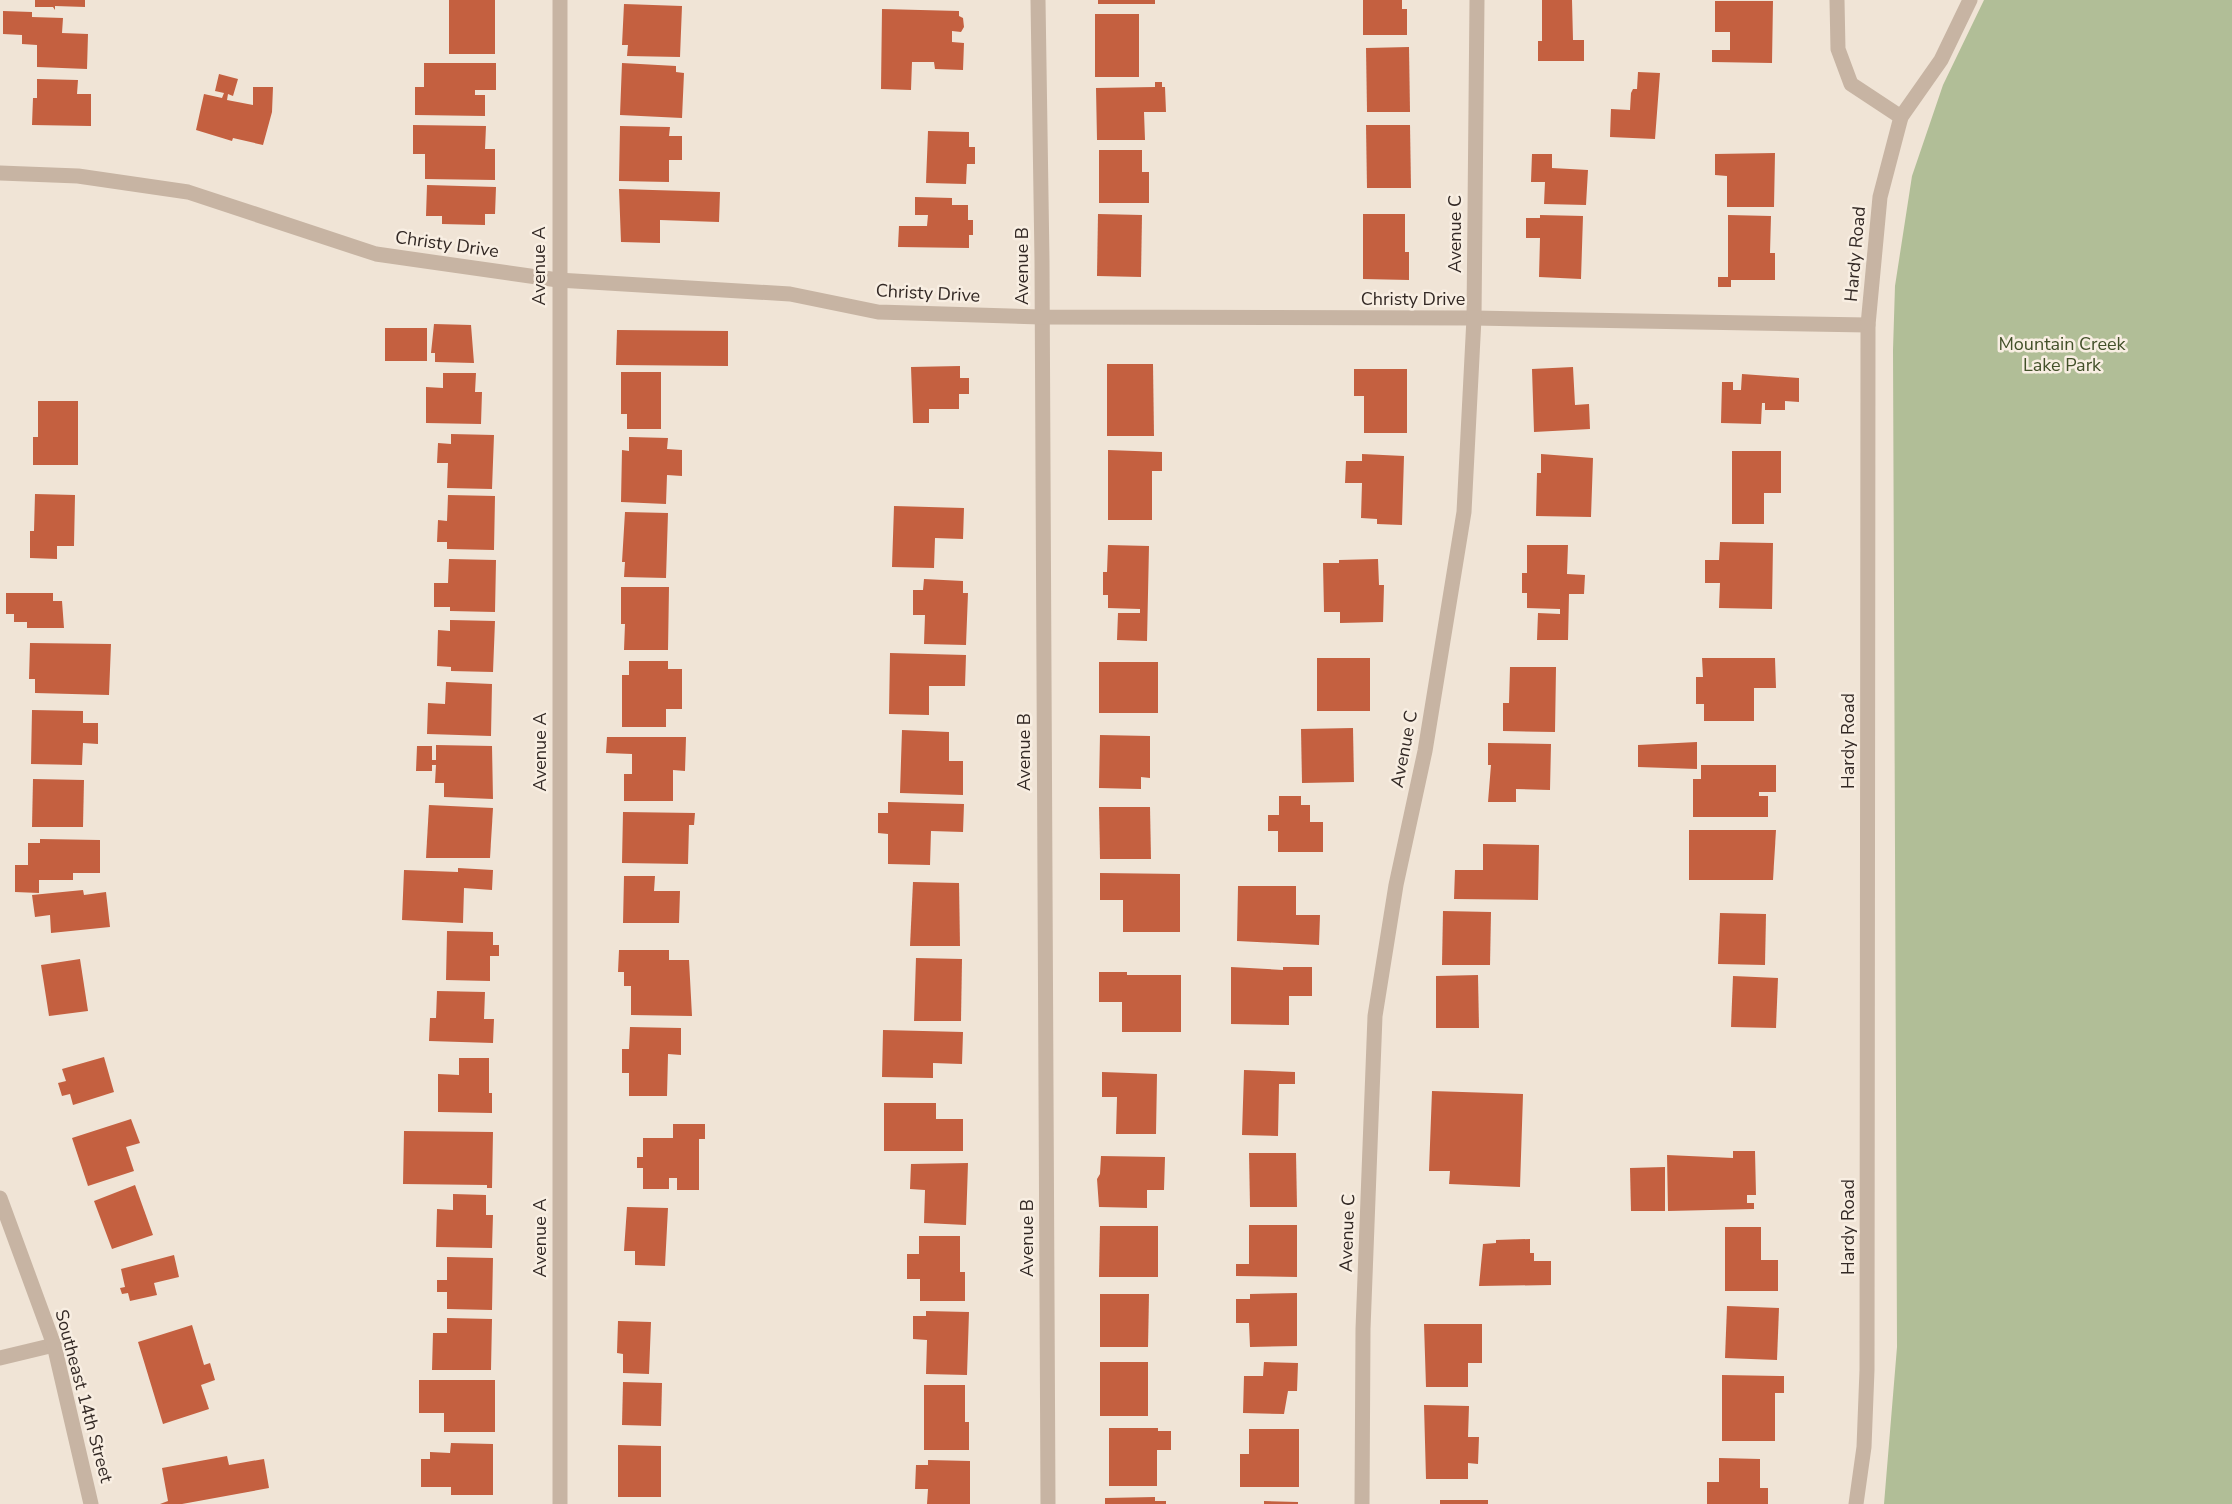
<svg xmlns="http://www.w3.org/2000/svg" width="2232" height="1504" viewBox="0 0 2232 1504" font-family="'Nunito Sans',sans-serif">
<style>
.green{fill:#b1be97}
.building{fill:#c46040}
.lines{fill:none;stroke-linecap:round;stroke-linejoin:round}
.minor{stroke:#c7b4a3;stroke-width:15}
.tertiary{stroke:#c7b4a3;stroke-width:15}
.labels{text-anchor:middle;stroke-width:5;stroke-linejoin:round;paint-order:stroke}
.street-label{font-size:18px;fill:#332925;stroke:#f8eee2}
.park-label{font-size:18px;fill:#425029;stroke:#f8eee2}
</style>
<rect width="100%" height="100%" fill="#f0e4d6"/>
<path class="green" d="M1984,0h248v1504h-348l13,-157 -4,-997 2,-64 17,-110 31,-91z"/>
<g class="building">
<path d="M35,0h50v7l-30,-1v4l-2,-3h-18z"/>
<rect x="449" y="0" width="46" height="54"/>
<rect x="1098" y="0" width="57" height="4"/>
<path d="M1363,0h39v9h5v26h-44z"/>
<path d="M1542,0h30l1,40h11v21h-46v-20h4z"/>
<path d="M1715,1h58l-1,62 -60,-1v-12h18v-18h-15z"/>
<path d="M624,4l58,2 -2,51 -53,-1 1,-11h-6z"/>
<path d="M882,9l77,2v5l4,2 1,9 -3,5 -9,-1v11l12,1 -1,27 -28,-1 -1,-7h-22l-1,28 -30,-1z"/>
<path d="M3,11l29,1v5l31,1 -1,15 26,1 -1,35 -50,-2v-22l-15,-1v-9l-19,-1z"/>
<rect x="1095" y="14" width="44" height="63"/>
<path d="M1409,47l1,65h-43l-1,-64z"/>
<path d="M424,63h72v27h-21v5h10v21l-70,-1v-28h9z"/>
<path d="M622,63l54,3v6l8,1 -2,45 -62,-3z"/>
<path d="M1638,72l22,1 -5,66 -45,-2 1,-28 19,1 1,-17 2,-4h4z"/>
<path d="M219,74l19,5 -5,17 -5,-2 -1,6 26,5v-18h20l-1,25 -9,33 -30,-7 -1,3 -36,-11 8,-36 18,4 2,-5 -9,-2z"/>
<path d="M37,79l41,1 -1,14h14v32l-59,-1 1,-27h4z"/>
<path d="M1155,82h7v5h3l1,25h-22l1,28h-48l-1,-52 59,-1z"/>
<path d="M413,125l73,1 -1,23h10v31l-70,-1v-25h-12z"/>
<path d="M1366,125h44l1,63h-44z"/>
<path d="M620,126l50,1 -1,9h13v24h-13v22l-50,-1z"/>
<path d="M928,131l41,1v15h6v17h-8l-1,20 -40,-1z"/>
<path d="M1099,150h43v22h7v31h-50z"/>
<path d="M1775,153l-1,54h-47v-31l-12,-1v-21z"/>
<path d="M1532,154h20v14l36,2 -2,35 -42,-1 1,-22h-14z"/>
<path d="M427,185l69,2 -1,27h-10v11l-43,-1v-8h-16z"/>
<path d="M619,189l101,3 -1,30 -59,-2v23l-39,-1z"/>
<path d="M915,197l37,1v7h16v15h5v15h-4v13l-71,-1 1,-21h28l1,-11h-13z"/>
<path d="M1098,214l44,1 -1,62 -44,-1z"/>
<path d="M1363,214h42v38h4v28l-46,-1z"/>
<path d="M1540,215l43,1 -2,63 -42,-2 1,-39h-14v-20h14z"/>
<path d="M1728,215l43,1 -1,37h5v27h-44v7h-13v-10h10z"/>
<path d="M434,324l37,1 3,38 -39,-1v-9h-4z"/>
<rect x="385" y="328" width="42" height="33"/>
<path d="M617,330l111,1v35l-112,-1z"/>
<path d="M1107,364h46l1,72h-47z"/>
<path d="M960,366v12h9v16h-10v15h-30v14h-16l-2,-56z"/>
<path d="M1573,367l2,38 14,-1 1,25 -56,3 -2,-63z"/>
<path d="M1354,369h53v64h-43v-37h-10z"/>
<path d="M621,372h40v57h-34v-15h-6z"/>
<path d="M443,373h33l-1,19h7l-1,32 -55,-1v-36l17,1z"/>
<path d="M1742,374l57,4v24l-14,-1v9h-20v-7h-3l-1,21 -40,-1 1,-41h11v8h8z"/>
<path d="M38,401h40v64h-45v-28h5z"/>
<path d="M451,434l43,1 -2,54 -45,-1 1,-25h-11l1,-20 13,1z"/>
<path d="M629,437l39,1 -1,11 15,1v26l-15,-1 -1,29 -45,-2 1,-52 7,1z"/>
<path d="M1108,450l54,2v19h-10v49h-44z"/>
<path d="M1732,451h49v42h-17v31h-32z"/>
<path d="M1362,454l42,2 -2,69 -25,-1v-5l-16,-1 1,-35h-17l1,-22h16z"/>
<path d="M1541,454l52,4 -2,59 -55,-1 1,-43h4z"/>
<path d="M35,494l40,1 -1,51h-17v13l-27,-1v-27h4z"/>
<path d="M448,495l47,1 -1,54 -47,-1v-7h-10l1,-22 9,1z"/>
<path d="M894,506l70,2 -1,31 -28,-1 -1,30 -42,-1z"/>
<path d="M625,512l43,1 -2,65 -42,-1 1,-15h-3z"/>
<path d="M1720,542l53,1 -1,66 -53,-1 1,-25h-15v-23h14z"/>
<path d="M1108,545l41,1 -2,95 -30,-1 1,-27h22v-4l-32,-1v-13h-5v-23h4z"/>
<path d="M1527,545h41l-1,29 18,1 -1,19h-15l-1,46h-31l1,-27 22,1v-5l-33,-1v-15h-5v-20h5z"/>
<path d="M449,559l47,1 -1,52 -45,-1v-4h-16v-24h14z"/>
<path d="M1378,559l1,26h5l-1,37 -43,1v-11h-16l-1,-49h16v-3z"/>
<path d="M924,579l39,2v12h5l-2,52 -42,-1 1,-29h-12v-25h10z"/>
<path d="M621,587h48l-1,63h-44l1,-26h-4z"/>
<path d="M6,593h47v8h9l2,27h-37v-6h-13v-8h-8z"/>
<path d="M450,620l45,1 -2,51 -42,-1v-4l-14,-1 1,-36 12,1z"/>
<path d="M30,643l81,1 -2,51 -74,-2v-14h-6z"/>
<path d="M890,653l76,2 -1,31h-36v29l-40,-1z"/>
<rect x="1317" y="658" width="53" height="53"/>
<path d="M1702,658h73l1,30h-22v33h-50v-17h-8v-27h7z"/>
<path d="M629,661h39v8h14v40h-16v18h-44v-52h7z"/>
<rect x="1099" y="662" width="59" height="51"/>
<path d="M1510,667h46l-1,65 -52,-1v-28h6z"/>
<path d="M446,682l46,2 -1,52 -64,-2 1,-31 17,1z"/>
<path d="M32,710l51,1v12h15v21l-15,-1 -1,22 -51,-1z"/>
<path d="M1353,728l1,54 -52,1 -1,-54z"/>
<path d="M902,730l47,2v29h14v34l-63,-2z"/>
<path d="M1100,735l50,1v42l-9,-1v12l-42,-1z"/>
<path d="M607,737h79l-1,34 -12,-1v31h-49v-27h8v-20l-26,-1z"/>
<path d="M1697,742v27l-59,-2v-22z"/>
<path d="M1488,743l63,1 -1,46 -34,-1v13h-28l3,-37h-3z"/>
<path d="M436,745l56,1 1,53 -49,-2v-14h-9l1,-18h-4v6h-16l1,-25h15v14h4z"/>
<path d="M1701,765h75v27h-17v4h9v21h-75v-38h8z"/>
<path d="M33,779l51,1 -1,47h-51z"/>
<path d="M1279,796h22v9h9v17h13v30h-45v-21h-10v-16h11z"/>
<path d="M888,802l76,2 -1,28 -32,-1 -1,34 -42,-1v-30l-10,-1v-20h10z"/>
<path d="M429,805l64,3 -3,50h-64z"/>
<path d="M1099,807h51l1,52h-51z"/>
<path d="M623,812l72,1 -1,12h-5l-1,39 -66,-1z"/>
<path d="M1689,830h87l-3,50h-84z"/>
<path d="M40,839l60,1v33h-27v7h-34v13l-24,-1v-27h13v-22h12z"/>
<path d="M1483,844l56,1 -1,55 -84,-1 1,-29h28z"/>
<path d="M458,868l35,2 -1,20 -28,-2 -1,35 -61,-3 2,-50 54,2z"/>
<path d="M1100,873l80,1v58h-57v-32h-23z"/>
<path d="M624,876h31l-1,15h26l-1,32h-56z"/>
<path d="M913,882l46,1 1,63h-50z"/>
<path d="M1238,886h58v29h24l-1,30 -82,-4z"/>
<path d="M83,890l1,5 22,-3 4,35 -59,6 -1,-18 -15,2 -3,-22z"/>
<path d="M1443,911l48,1 -1,53h-48z"/>
<path d="M1720,913l46,1 -1,51 -47,-1z"/>
<path d="M447,931l46,1v13h6v11h-9v25l-44,-1z"/>
<path d="M619,950h50v10h20l3,56 -61,-1v-29h-7v-14h-6z"/>
<path d="M916,958l46,1 -1,62h-47z"/>
<path d="M80,959l8,52 -39,5 -8,-51z"/>
<path d="M1231,967l52,3v-3h29v29h-23v29l-58,-1z"/>
<path d="M1099,972h28v3h54v57h-59v-30h-23z"/>
<path d="M1478,975l1,53h-43v-52z"/>
<path d="M1733,976l45,2 -2,50 -45,-1z"/>
<path d="M437,991l48,1 -1,27h10l-1,24 -64,-2 1,-23h6z"/>
<path d="M630,1027l51,1v27l-13,-1 -1,42h-38v-23h-7v-24h7z"/>
<path d="M883,1030l80,2 -1,32 -29,-1v15l-51,-1z"/>
<path d="M104,1057l10,35 -41,13 -3,-11 -8,2 -4,-13 8,-2 -4,-12z"/>
<path d="M459,1058h30v35h3v20l-54,-1v-38l21,1z"/>
<path d="M1244,1070l51,2v12h-16l-1,52 -36,-1z"/>
<path d="M1102,1072l55,2 -1,60h-40l1,-37h-15z"/>
<path d="M1432,1091l91,3 -3,93 -71,-3 1,-13h-21z"/>
<path d="M884,1103h52v16h27v32h-79z"/>
<path d="M131,1119l9,24 -14,4 8,24 -46,15 -16,-48z"/>
<path d="M673,1124h32v15h-6v51h-22v-12h-8v11h-26v-21h-6v-11h6v-19h30z"/>
<path d="M404,1131l89,1 -1,56h-5v-3l-84,-1z"/>
<path d="M1733,1151h22l1,44h-9v8h7v6l-86,2 -1,-56 66,3z"/>
<path d="M1249,1153h47l1,54h-47z"/>
<path d="M1101,1156l64,1 -1,33h-17v18l-48,-1 -2,-28 3,-5z"/>
<path d="M968,1163l-2,62 -42,-2 1,-33 -15,-1 1,-25z"/>
<path d="M1665,1167v44h-34l-1,-43z"/>
<path d="M135,1185l18,50 -41,14 -18,-48z"/>
<path d="M453,1194l33,1v20h7l-1,33 -56,-1 1,-38 16,1z"/>
<path d="M627,1207l41,1 -3,58 -30,-1v-14h-11z"/>
<path d="M1249,1225h48v52l-61,-1v-12h13z"/>
<path d="M1100,1226h58v51h-59z"/>
<path d="M1725,1227h36v33h17v31h-53z"/>
<path d="M919,1236h41v36h5v29h-45v-22h-13v-25h12z"/>
<path d="M1530,1239v14h4v8h17v24l-72,1 4,-42 13,-1v-3z"/>
<path d="M174,1255l5,22 -25,6 3,12 -27,6 -2,-8 -6,1 -2,-6 5,-1 -4,-18z"/>
<path d="M447,1257l46,1 -1,52 -45,-1v-17h-10v-12h10z"/>
<path d="M1297,1293v53l-47,1 -1,-24h-13v-24h14v-5z"/>
<path d="M1100,1294h49l-1,53h-48z"/>
<path d="M1727,1306l52,2 -2,52 -52,-2z"/>
<path d="M926,1311l43,1 -2,63 -41,-1 1,-34 -14,-1v-23h13z"/>
<path d="M447,1318l45,1 -1,51h-59l1,-37h14z"/>
<path d="M618,1321l33,1 -2,52 -26,-1v-19l-6,-1z"/>
<path d="M1424,1324h58v39h-14v24h-42z"/>
<path d="M192,1325l12,40 6,-2 5,17 -14,5 8,24 -46,15 -25,-82z"/>
<rect x="1100" y="1362" width="48" height="54"/>
<path d="M1264,1362l34,1 -1,28h-9l-4,23 -41,-1 1,-37h19z"/>
<path d="M1722,1375l62,1v17h-9v48h-53z"/>
<path d="M419,1380h76v52h-51v-19h-25z"/>
<path d="M623,1382l39,1 -1,43 -39,-1z"/>
<path d="M924,1385h41v37h4v28h-45z"/>
<path d="M1424,1405l45,1 -1,31h11l-1,27 -10,-1v16h-42z"/>
<path d="M1109,1428h49v3h13v19h-14v36h-48z"/>
<path d="M1249,1429h50v58h-59v-33h9z"/>
<path d="M451,1443l42,1v51h-42v-8h-30v-28h9v-7l20,1z"/>
<path d="M618,1445l43,1v51h-43z"/>
<path d="M227,1456l2,9 35,-6 5,29 -87,16h-22l8,-3 -6,-33z"/>
<path d="M1719,1458l41,1v29h8v16h-61v-22h12z"/>
<path d="M928,1460l42,1v43h-43l1,-15h-13l1,-24h12z"/>
<path d="M1155,1497v4h11v3h-61v-6z"/>
<rect x="1440" y="1500" width="48" height="4"/>
<path d="M1264,1501l34,1v2h-34z"/>
</g>
<g class="lines">
<g class="minor">
<path d="M1038,0l4,261 6,1243"/>
<path d="M1837,0l1,49 13,35 50,33"/>
<path d="M0,173l78,3 110,16 188,62 182,26 232,14 88,18 163,5 433,1 394,7"/>
<path d="M0,1358l54,-13"/>
<path d="M560,1504v-1504"/>
<path d="M1362,1504l1,-175 12,-313 21,-131 29,-134 39,-239 10,-194 3,-318"/>
<path d="M1856,1504l8,-57 3,-77 1,-1045 12,-128 21,-80 40,-57 29,-60"/>
</g>
<path class="tertiary" d="M0,1198l54,147 37,159"/>
</g>
<g class="labels">
<g class="street-label">
<text transform="translate(1455 234) rotate(-90)" y="6">Avenue C</text>
<text transform="translate(447 244) rotate(8)" y="6">Christy Drive</text>
<text transform="translate(1855 254) rotate(-85)" y="6">Hardy Road</text>
<text transform="translate(539 266) rotate(-90)" y="6">Avenue A</text>
<text transform="translate(1022 266) rotate(-90)" y="6">Avenue B</text>
<text transform="translate(928 293) rotate(3)" y="6">Christy Drive</text>
<text x="1413" y="305">Christy Drive</text>
<text transform="translate(1848 741) rotate(-90)" y="6">Hardy Road</text>
<text transform="translate(1404 749) rotate(-79)" y="6">Avenue C</text>
<text transform="translate(540 752) rotate(-90)" y="6">Avenue A</text>
<text transform="translate(1024 752) rotate(-90)" y="6">Avenue B</text>
<text transform="translate(1848 1227) rotate(-90)" y="6">Hardy Road</text>
<text transform="translate(1347 1233) rotate(-88)" y="6">Avenue C</text>
<text transform="translate(540 1238) rotate(-90)" y="6">Avenue A</text>
<text transform="translate(1027 1238) rotate(-90)" y="6">Avenue B</text>
<text transform="translate(84 1396) rotate(75)" y="6">Southeast 14th Street</text>
</g>
<g class="park-label">
<text x="2062" y="350">Mountain Creek<tspan x="2062" dy="21">Lake Park</tspan></text>
</g>
</g>
</svg>
